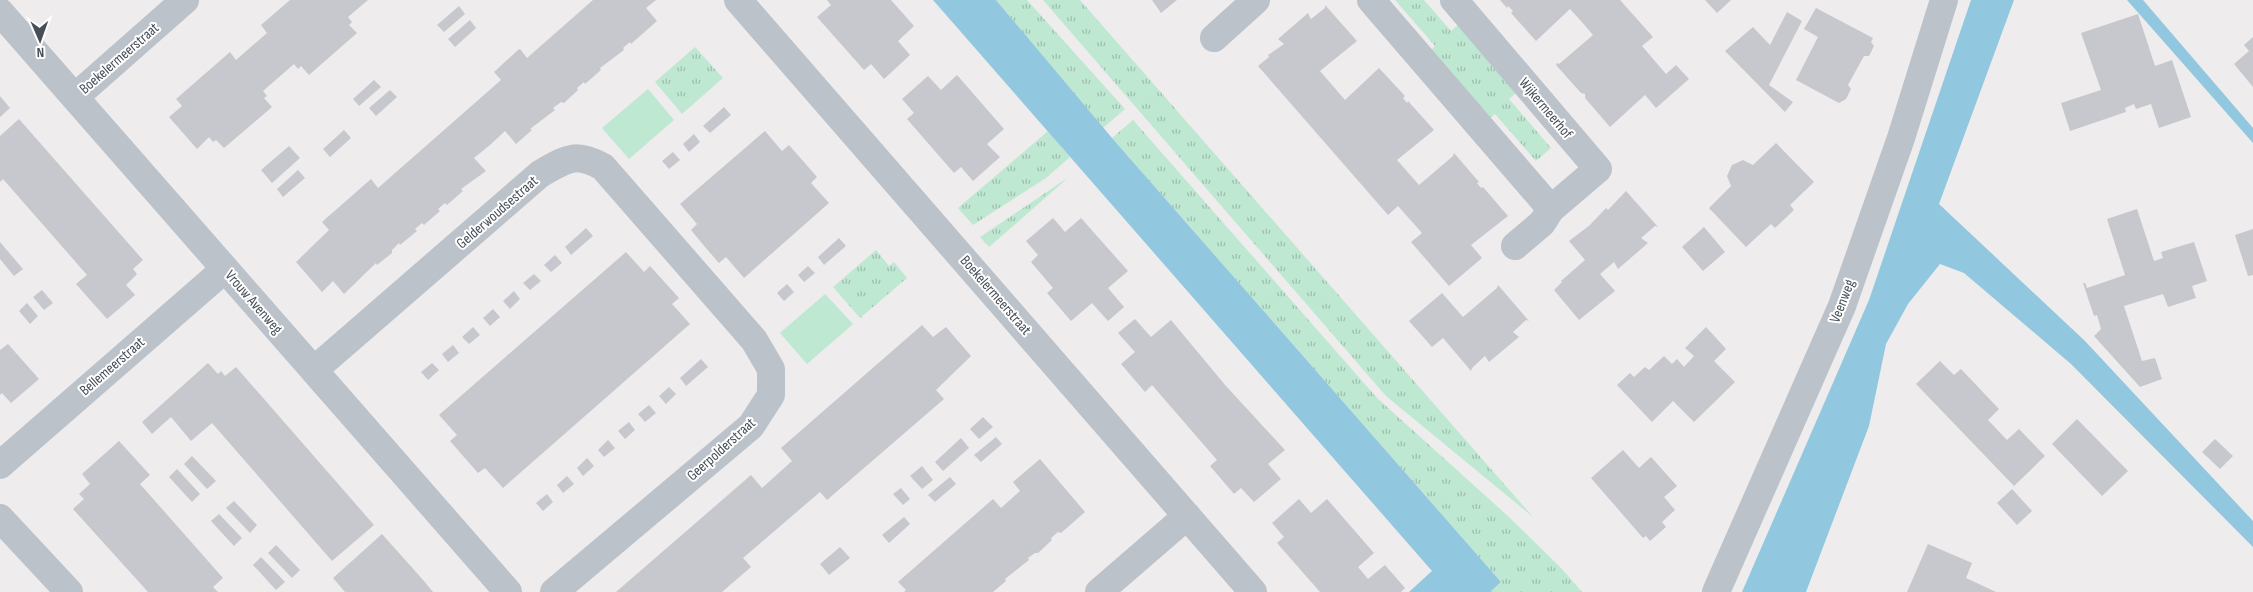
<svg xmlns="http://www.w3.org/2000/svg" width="2253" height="592" viewBox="0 0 2253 592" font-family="'Sofia Sans Condensed',sans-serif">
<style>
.grass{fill:url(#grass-tufts)}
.park{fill:#bfe8d2}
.water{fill:#91c8df}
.building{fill:#c7c8ce}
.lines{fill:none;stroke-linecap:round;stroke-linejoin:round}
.minor{stroke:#bcc2ca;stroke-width:28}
.labels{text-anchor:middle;stroke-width:4;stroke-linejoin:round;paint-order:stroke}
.street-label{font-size:15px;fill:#474e57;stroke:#fff}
</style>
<defs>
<pattern id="grass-tufts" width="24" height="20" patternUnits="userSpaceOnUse" patternTransform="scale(1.25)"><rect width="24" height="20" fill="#bfe8d2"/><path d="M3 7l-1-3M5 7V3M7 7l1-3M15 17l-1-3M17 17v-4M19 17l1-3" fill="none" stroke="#9dbead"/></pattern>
</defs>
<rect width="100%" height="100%" fill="#eeecec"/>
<g class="grass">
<path d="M996,0h31l98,109 -22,19z"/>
<path d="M1043,0h37l453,517 -147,-121z"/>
<path d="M1395,0h29l27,31 8,-7 58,68 -8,7 42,49 -15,13 -41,-47 -9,7 -58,-68 7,-7z"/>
<path d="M695,47l28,31 -41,36 -27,-32z"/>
<path d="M1133,120l244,278 132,119 53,52 20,23h-92l11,-10 -389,-444z"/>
<path d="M1048,131l22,26 -24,21 -73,47 -15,-17z"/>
<path d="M1069,177l-80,70 -9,-10z"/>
<path d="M876,250l13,16 5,-4 13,16 -47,40 -27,-31z"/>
</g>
<g class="park">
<path d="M648,89l26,31 -45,39 -27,-31z"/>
<path d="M825,294l28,30 -46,40 -27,-31z"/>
</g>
<g class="water">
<path d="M933,0h63l116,138 389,444 -11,10h-81l23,-21z"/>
<path d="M1971,0h43l-75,204 146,137 168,180v26l-182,-183 -107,-91 -24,-9 -32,40 -22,40 -17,82 -63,166h-64l127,-292z"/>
<path d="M2127,0h16l110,128v15z"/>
</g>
<g class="building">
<path d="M290,0h78l-20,17 4,5 -3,3 8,8 -48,42 -8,-9 -3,3 -4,-5 -31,27 4,5 -3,2 8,9 -48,41 -8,-8 -3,2 -4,-5 -12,12 -28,-32 13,-11 -6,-7 54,-47 6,8 31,-27 -6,-8z"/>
<path d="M593,0h63l-10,8 11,13 -26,23 -1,-2 -7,6 1,2 -24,18 1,2 -16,14 -1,-2 -7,6 1,2 -14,13 -3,-1 -8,6 2,2 -25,19 2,1 -16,14 -11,-13 -15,14 -16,13 12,13 -25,18 2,2 -16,14 -2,-2 -7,6 2,2 -16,14 -2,-2 -7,6 2,2 -17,14 -1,-2 -7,7v3l-15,12 -1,-2 -32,31 -11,-13 -11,11 -26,-30 33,-32 -7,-8 49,-43 7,9 123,-108 -7,-8 24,-22 2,-1 7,9z"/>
<path d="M827,0h64l23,26 -16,15 12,14 -26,24 -13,-15 -7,6 -47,-53 14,-12z"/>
<path d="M1152,0h25l-16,13z"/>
<path d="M1500,0h120l33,37 -11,9 24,28 10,-9 13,14 -33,29 -11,-13 -35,32 -25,-29v-4l-4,-1 -25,-28 1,-2 2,1 34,-29 -12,-14 -11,-12 -34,32 -25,-28 2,-2 -5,-5 -1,2z"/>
<path d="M1705,0h26l-14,13z"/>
<path d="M1325,5l32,36 -37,30 25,29 34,-32 26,28 -2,2 4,5 1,-2 26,29 -37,30 22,25 34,-29 1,-3 25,29 -2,1 4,5 2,-1 25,29 -37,29 11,13 -33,28 -38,-44 11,-9 -24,-27 -10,9 -130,-149 11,-9 -1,-2 16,-11 -6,-5 30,-26 3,6 14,-11z"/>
<path d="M459,6l6,8 -21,18 -7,-7z"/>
<path d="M1816,8l57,30 -2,4 3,4 -5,10h-5l-16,29 3,4 -5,10 -7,4 -43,-23 22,-43 -14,-8z"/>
<path d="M1787,12l15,9 -33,64 24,17 -8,10 -60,-61 28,-24 17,18z"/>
<path d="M2138,14l17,52 17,-6 19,57 -32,11 -8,-24 -15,5 -2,-5 -9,4 1,4 -56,19 -9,-28 40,-13 -20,-57z"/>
<path d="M470,20l6,8 -21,19 -7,-8z"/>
<path d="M2253,37v50l-19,-23 15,-13 -5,-6z"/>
<path d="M957,75l47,54 -17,15 13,13 -27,24 -12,-14 -7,6 -47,-54 7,-6 -12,-14 26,-23 13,14z"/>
<path d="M374,80l7,7 -22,19 -6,-7z"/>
<path d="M390,90l7,7 -21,19 -7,-8z"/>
<path d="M0,96l10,12 -10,9z"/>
<path d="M724,107l7,8 -21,18 -7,-7z"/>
<path d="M19,119l124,141 -10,9 4,5 -11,11 9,10 -28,24 -31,-35 11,-9 -84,-96 -3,3v-46z"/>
<path d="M344,130l7,8 -21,19 -7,-8z"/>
<path d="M765,131l17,20 7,-6 28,32 -6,6 18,20 -85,75 -18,-21 -7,6 -14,-16 -14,-17 6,-6 -17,-20z"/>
<path d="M694,134l6,8 -11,10 -6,-8z"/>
<path d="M1776,143l38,39 -24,23 4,5 -19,18 -4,-4 -25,23 -37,-39 22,-22 -4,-10 5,-11 11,-5 10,5z"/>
<path d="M289,146l11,12 -28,25 -11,-13z"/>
<path d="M673,152l7,8 -11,9 -7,-8z"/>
<path d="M298,170l7,8 -22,19 -6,-8z"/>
<path d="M1626,191l32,36 -3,-1 -14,12 7,5 -30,26 -4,-7 -14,12 15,17 -36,29 -25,-30 8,-8 -1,-1 24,-21 -16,-19 21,-16 16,-17 2,2z"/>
<path d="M2137,209l17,52 9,-3 -2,-6 33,-10 13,39 -15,5 4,12 -28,9 -5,-13 -39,12 18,55 13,-3 7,21 -22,8 -46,-51 7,-7 -4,-14 -3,1 -11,-33h2l2,5 38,-13 -18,-56z"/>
<path d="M1053,218l12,14 16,-14 47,53 -20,17 16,19 -16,14 -16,-18 -21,18 -24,-28 6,-5 -22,-26 7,-7 -12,-14z"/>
<path d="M1704,227l21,25 -22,19 -21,-24z"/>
<path d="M586,228l7,8 -22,19 -6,-8z"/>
<path d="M2253,229v46l-5,1 -13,-41z"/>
<path d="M839,238l7,8 -22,19 -6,-8z"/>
<path d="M0,242l23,27 -9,7 -14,-17z"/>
<path d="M626,252l18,20 6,-6 29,32 -7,6 18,20 -187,164 -18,-20 -7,5 -28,-32 7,-6 -18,-20z"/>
<path d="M555,255l7,8 -11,9 -7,-7z"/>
<path d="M808,266l7,7 -11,9 -6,-7z"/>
<path d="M534,274l7,7 -11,9 -7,-7z"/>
<path d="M787,284l7,8 -10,9 -7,-8z"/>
<path d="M1498,285l31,36 -3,-1 -13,12 6,5 -30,25 -4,-6 -13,12 -1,3 -28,-33 -11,9 -23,-26 33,-28 21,24 34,-29z"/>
<path d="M42,290l11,13 -9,7 -11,-13z"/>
<path d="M514,291l6,8 -10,10 -7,-8z"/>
<path d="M27,303l11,13 -8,8 -11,-13z"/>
<path d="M493,309l7,8 -10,9 -7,-8z"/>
<path d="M1135,319l16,18 20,-17 55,66 59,64 -17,14 13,15 -27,23 -13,-14 -7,6 -24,-28 7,-6 -65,-75 -7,7 -24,-28 14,-12 -17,-19z"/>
<path d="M922,325l11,12 13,-10 25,29 -35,34 8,9 -117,101 -7,-8 -77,66 8,9 -29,25h-106l135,-117 11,13 30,-27 -11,-13z"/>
<path d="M473,327l7,8 -11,9 -7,-7z"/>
<path d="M1706,327l20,22 -12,12 21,21 -41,40 -21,-21 -21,21 -35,-37 13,-12 4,4 11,-10 4,3 15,-14 8,8 5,-5 7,8 10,-11 -9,-8z"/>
<path d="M8,344l31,35 -28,24 -9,-10 -2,2v-45z"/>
<path d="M453,345l6,8 -11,9 -6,-8z"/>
<path d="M701,359l7,8 -22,19 -6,-8z"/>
<path d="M1940,361l14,14 7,-6 38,40 -11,11 19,20 12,-11 26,27 -31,30 -98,-102z"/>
<path d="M208,363l10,11 3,-3 4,5 11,-9 138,158 -42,36 -120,-138 -21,18 -20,-24 -19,17 -10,-12z"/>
<path d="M432,363l7,7 -11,10 -7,-8z"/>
<path d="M669,387l7,7 -10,10 -7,-8z"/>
<path d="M649,405l7,8 -11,9 -7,-8z"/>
<path d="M983,417l10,10 -14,12 -9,-10z"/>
<path d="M2077,419l51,52 -26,25 -50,-52z"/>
<path d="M629,422l6,8 -10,9 -7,-8z"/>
<path d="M996,437l6,7 -21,18 -7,-7z"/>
<path d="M961,438l8,10 -26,23 -8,-9z"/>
<path d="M2215,439l18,17 -13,13 -18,-17z"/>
<path d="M608,440l7,8 -11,9 -6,-7z"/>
<path d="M119,441l31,34 -10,9 83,94 -10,9 5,5h-70l-75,-83 11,-10 -5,-5 11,-10 -8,-10z"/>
<path d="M1623,450l16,18 12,-11 26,29 -13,11 11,13 -13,12 4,5 -16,14 -4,-5 -3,2 -52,-60z"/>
<path d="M192,456l24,25 -9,8 -23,-25z"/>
<path d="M587,458l7,8 -11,10 -6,-8z"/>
<path d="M1040,459l45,53 -24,21 -3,-1 -7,6 1,2 -14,13h-3l-7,5 1,2 -24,19 1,2 -13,11h-89l2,-2 -8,-8 95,-83 8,9 19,-17 -7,-9z"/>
<path d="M922,466l11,14 -11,9 -12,-13z"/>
<path d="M177,469l23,25 -8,8 -23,-25z"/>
<path d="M567,476l7,8 -11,9 -6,-8z"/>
<path d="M950,477l6,7 -21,18 -7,-7z"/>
<path d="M901,488l9,11 -7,6 -10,-11z"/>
<path d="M2012,489l20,22 -15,14 -20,-22z"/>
<path d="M547,494l6,8 -10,9 -7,-8z"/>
<path d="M1299,499l12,14 16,-14 47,54 -16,14 10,12 17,-14 20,23 -4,4h-81l-43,-49 7,-6 -12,-14z"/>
<path d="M234,501l23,24 -7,8 -24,-25z"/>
<path d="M219,514l23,24 -8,8 -23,-25z"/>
<path d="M904,517l6,7 -21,19 -7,-8z"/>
<path d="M382,534l42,47 9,11h-88l-12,-14z"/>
<path d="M1928,544l44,19 -6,15 30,14h-89z"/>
<path d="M276,545l24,25 -8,8 -24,-25z"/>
<path d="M840,547l10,11 -21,17 -9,-11z"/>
<path d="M261,557l24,25 -9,8 -23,-25z"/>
</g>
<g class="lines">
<g class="minor">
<path d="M738,0l515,592"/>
<path d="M1371,0l180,209"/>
<path d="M1454,0l144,169 -47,40 -9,14 -27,23"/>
<path d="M0,12l508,580"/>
<path d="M1214,38l42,-38"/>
<path d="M75,97l110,-97"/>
<path d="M314,370l226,-196c26,-15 35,-23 63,-7l151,173 17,29v26l-20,31 -197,166"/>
<path d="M0,465l225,-196"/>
<path d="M0,518l69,74"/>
<path d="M1099,592l88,-76"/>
<path d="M1716,592l126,-286 59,-168 43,-138"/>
</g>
</g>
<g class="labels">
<g class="street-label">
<text transform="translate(119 58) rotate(-41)" y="5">Boekelermeerstraat</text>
<text transform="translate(1546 108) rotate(50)" y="5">Wijkermeerhof</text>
<text transform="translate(497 212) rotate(-41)" y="5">Gelderwoudsestraat</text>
<text transform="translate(996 295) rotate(49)" y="5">Boekelermeerstraat</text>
<text transform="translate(1842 301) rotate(-69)" y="5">Veenweg</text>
<text transform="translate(254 302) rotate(49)" y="5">Vrouw Avenweg</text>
<text transform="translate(112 366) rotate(-41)" y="5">Bellemeerstraat</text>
<text transform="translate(721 449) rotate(-42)" y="5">Geerpolderstraat</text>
</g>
</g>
<g transform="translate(40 40) rotate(178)" stroke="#ffffff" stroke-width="4" paint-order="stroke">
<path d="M0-4L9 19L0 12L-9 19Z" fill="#474e57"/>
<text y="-8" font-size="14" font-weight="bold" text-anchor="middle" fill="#474e57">N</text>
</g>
</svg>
